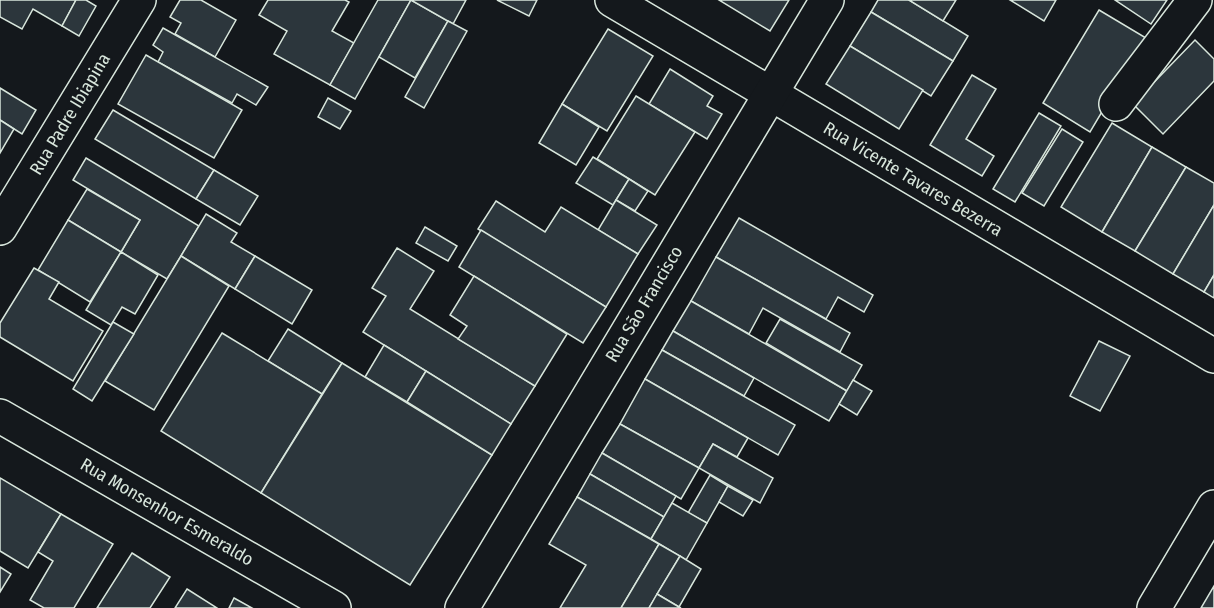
<svg xmlns="http://www.w3.org/2000/svg" width="1214" height="608" viewBox="0 0 1214 608" font-family="'Fira Sans Condensed',sans-serif">
<style>
.building{fill:#2c363c;stroke:#d8e6dc;stroke-width:1.5}
.lines{fill:none;stroke-linecap:round;stroke-linejoin:round}
.street-casing{stroke:#d8e6dc;stroke-width:36}
.street{stroke:#14181c;stroke-width:33}
.labels{text-anchor:middle;stroke-width:4.5;stroke-linejoin:round;paint-order:stroke}
.street-label{font-size:18px;fill:#d8e6dc;stroke:#14181c}
</style>
<rect width="100%" height="100%" fill="#14181c"/>
<g class="building">
<path d="M0,0h76l-14,26 -29,-17 -11,20 -22,-12z"/>
<path d="M76,0h10l10,6 -17,30 -17,-10z"/>
<path d="M180,0h21l35,20 -21,37 -40,-23 6,-11 -11,-6z"/>
<path d="M268,0h77l4,2 -17,29 22,12 -24,42 -56,-31 13,-23 -28,-16z"/>
<path d="M378,0h33l-56,99 -25,-14z"/>
<path d="M411,0l37,21 -33,57 -36,-21z"/>
<path d="M411,0h55l-13,24z"/>
<path d="M497,0h40l-8,16z"/>
<path d="M719,0h70l-19,31z"/>
<path d="M878,0h31l59,36 -15,25 -82,-49z"/>
<path d="M909,0h47l-13,21z"/>
<path d="M1010,0h46l-12,21z"/>
<path d="M1115,0h52l-16,24z"/>
<path d="M1099,10l47,28 -56,94 -47,-29z"/>
<path d="M871,12l82,49 -22,35 -81,-50z"/>
<path d="M448,21l19,10 -43,77 -19,-11z"/>
<path d="M163,28l105,59 -12,18 -19,-11 -5,9 -74,-41 5,-10 -10,-7z"/>
<path d="M608,29l45,27 -46,75 -45,-27z"/>
<path d="M1195,40l19,19v22l-51,53 -30,-30z"/>
<path d="M850,46l73,44 -24,39 -73,-45z"/>
<path d="M146,55l96,55 -28,48 -96,-54z"/>
<path d="M670,69l43,27 -6,10 15,8 -15,25 -58,-35z"/>
<path d="M972,75l24,14 -30,50 28,17 -12,20 -52,-31z"/>
<path d="M0,88l36,22 -14,24 -22,-14z"/>
<path d="M636,96l59,36 -40,63 -58,-36z"/>
<path d="M328,98l23,13 -11,18 -22,-12z"/>
<path d="M562,104l37,23 -23,38 -37,-22z"/>
<path d="M113,110l101,60 -18,29 -101,-60z"/>
<path d="M1039,113l22,13 -46,76 -22,-13z"/>
<path d="M0,120l14,9 -14,24z"/>
<path d="M1112,123l40,24 -50,85 -41,-25z"/>
<path d="M1062,129l21,13 -39,64 -22,-13z"/>
<path d="M1152,147l34,20 -51,84 -33,-19z"/>
<path d="M593,157l36,22 -16,26 -37,-22z"/>
<path d="M86,158l113,68 -32,53 -46,-27 19,-32 -67,-40z"/>
<path d="M1186,167l28,16v22l-41,69 -38,-23z"/>
<path d="M214,170l44,26 -18,29 -44,-26z"/>
<path d="M629,179l19,12 -13,20 -19,-11z"/>
<path d="M87,189l53,31 -19,32 -53,-32z"/>
<path d="M616,200l41,25 -19,29 -40,-24z"/>
<path d="M496,201l49,31 16,-25 77,47 -32,53 -128,-78z"/>
<path d="M1214,205v70l-10,17 -31,-18z"/>
<path d="M206,214l31,19 -6,9 24,14 -20,33 -54,-33z"/>
<path d="M739,218l134,77 -9,17 -26,-15 -12,22 -110,-62z"/>
<path d="M68,220l53,32 -31,50 -52,-32z"/>
<path d="M425,227l32,19 -9,15 -32,-18z"/>
<path d="M481,230l125,77 -23,36 -124,-76z"/>
<path d="M397,248l37,23 -24,38 125,77 -24,38 -148,-92 23,-36 -14,-8z"/>
<path d="M121,252l37,23 -23,39 -13,-7 -11,18 -25,-15z"/>
<path d="M181,256l48,30 -75,124 -49,-29z"/>
<path d="M255,256l57,34 -20,34 -57,-35z"/>
<path d="M716,257l134,76 -10,19 -77,-44 -14,26 -58,-33z"/>
<path d="M34,268l25,14 -10,17 54,32 -30,50 -73,-44v-14z"/>
<path d="M1214,275v23l-10,-6z"/>
<path d="M474,276l93,58 -32,52 -77,-47 9,-13 -17,-11z"/>
<path d="M691,301l156,90 -18,30 -156,-90z"/>
<path d="M780,319l82,46 -15,26 -81,-48z"/>
<path d="M113,322l21,12 -42,67 -19,-12z"/>
<path d="M288,329l54,34 -20,31 -54,-33z"/>
<path d="M673,331l81,47 -10,18 -82,-46z"/>
<path d="M222,333l100,61 -61,99 -100,-62z"/>
<path d="M1099,341l31,15 -30,55 -30,-15z"/>
<path d="M384,345l42,26 -19,31 -42,-25z"/>
<path d="M662,350l133,75 -17,30 -133,-76z"/>
<path d="M342,363l150,92 -82,130 -149,-92z"/>
<path d="M426,371l85,53 -19,31 -85,-53z"/>
<path d="M645,379l103,59 -11,19 -24,-13 -14,24 -79,-44z"/>
<path d="M853,380l19,11 -15,24 -18,-11z"/>
<path d="M620,424l79,44 -18,31 -79,-46z"/>
<path d="M713,444l60,34 -13,25 -61,-35z"/>
<path d="M602,453l74,43 -12,21 -74,-43z"/>
<path d="M590,474l74,43 -13,22 -74,-42z"/>
<path d="M710,475l18,11 -21,37 -19,-10z"/>
<path d="M0,478l61,36 -33,54 -28,-17z"/>
<path d="M728,486l25,14 -10,16 -24,-14z"/>
<path d="M577,497l82,47 -38,64h-61l26,-43 -37,-21z"/>
<path d="M672,503l35,20 -21,37 -35,-21z"/>
<path d="M61,514l52,30 -39,64h-30l-14,-8 23,-39 -15,-9z"/>
<path d="M659,544l21,12 -31,52h-28z"/>
<path d="M132,553l38,24 -20,31h-53z"/>
<path d="M680,556l21,13 -22,38 -22,-13z"/>
<path d="M0,567l11,7 -11,18z"/>
<path d="M1214,586v22h-13z"/>
<path d="M187,589l30,19h-42z"/>
<path d="M657,594l22,13 2,1h-32z"/>
<path d="M234,598l18,10h-23z"/>
</g>
<g class="lines">
<defs>
<g id="street">
<path d="M612,0l602,356"/>
<path d="M1116,104l79,-104"/>
<path d="M0,228l139,-228"/>
<path d="M0,416l334,192"/>
<path d="M462,608l365,-608"/>
<path d="M1154,608l60,-101"/>
</g>
</defs>
<use href="#street" class="street-casing"/>
<use href="#street" class="street"/>
</g>
<g class="labels">
<g class="street-label">
<text transform="translate(70 114) rotate(-59)" y="6">Rua Padre Ibiapina</text>
<text transform="translate(913 179) rotate(31)" y="6">Rua Vicente Tavares Bezerra</text>
<text transform="translate(644 304) rotate(-59)" y="6">Rua São Francisco</text>
<text transform="translate(167 512) rotate(30)" y="6">Rua Monsenhor Esmeraldo</text>
</g>
</g>
</svg>
